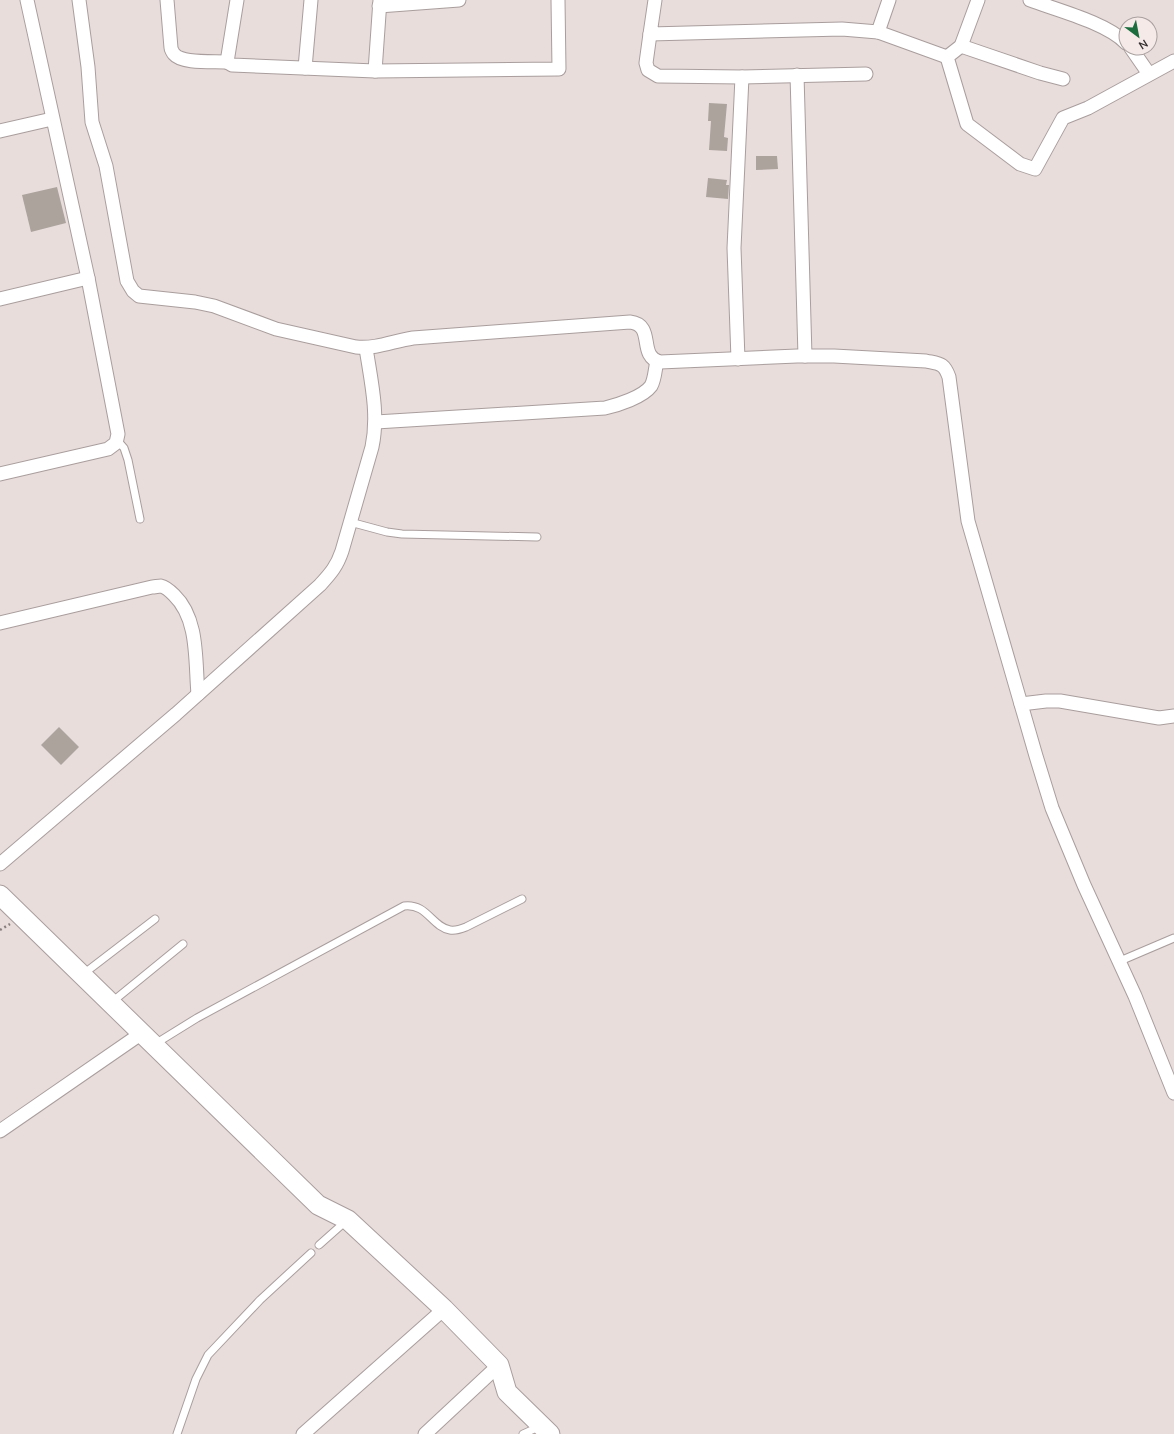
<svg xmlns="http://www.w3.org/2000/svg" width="1174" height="1434" viewBox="0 0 1174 1434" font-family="'Nunito Sans',sans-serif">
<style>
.building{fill:#aca39d}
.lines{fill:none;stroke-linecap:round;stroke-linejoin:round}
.service-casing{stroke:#a99e9d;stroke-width:9}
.minor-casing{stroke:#a99e9d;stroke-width:15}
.secondary-casing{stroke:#a99e9d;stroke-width:21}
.path{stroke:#877f7e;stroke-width:2.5;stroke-dasharray:2 3;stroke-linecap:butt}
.service{stroke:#fff;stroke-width:7}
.minor{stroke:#fff;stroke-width:13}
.secondary{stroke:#fff;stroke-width:19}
</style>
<rect width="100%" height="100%" fill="#e9dddc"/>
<g class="building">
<path d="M709,103l18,1 -3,33 4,1 -1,13 -18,-1 2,-29h-3z"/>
<path d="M756,156h21l1,13 -22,1z"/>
<path d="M708,178l19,2 -1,5h3l-1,14 -22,-2z"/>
<path d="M57,187l9,36 -35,9 -9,-37z"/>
<path d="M59,727l20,20 -18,18 -20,-20z"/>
</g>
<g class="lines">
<defs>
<g id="service">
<path d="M117,440l7,8 4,12 12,59"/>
<path d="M350,522l37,10 15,2 135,3"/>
<path d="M1120,961l54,-23"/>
<path d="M82,975l73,-56"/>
<path d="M112,1002l71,-58"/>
<path d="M155,1044l42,-26 207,-112c23,-3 28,21 46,24 6,1 11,-1 16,-3l56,-28"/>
<path d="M319,1245l27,-24"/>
<path d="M177,1434l19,-55 12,-24 52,-55 51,-47"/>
<path d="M523,1434l18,-8"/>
</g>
<g id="minor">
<path d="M79,0l9,67 4,55 14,44 21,115 6,10 6,5 56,6 19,4 62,23 80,18c21,2 37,-6 57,-9l217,-16c26,3 7,34 30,40l137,-6h37l92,5c14,3 18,2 23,16l19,144 68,235 16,52 32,77 51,111 39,97"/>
<path d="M167,0l4,48c0,1 2,5 3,6 8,10 40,7 53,8"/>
<path d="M237,0l-10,62 5,3 143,6 184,-2 -1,-69"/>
<path d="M655,0l-5,34 192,-5 36,3 69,25"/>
<path d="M978,0l-17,46 -14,11 20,67 53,40 15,5 28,-51 25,-10 86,-47"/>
<path d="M1030,0c27,10 77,23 96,43"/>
<path d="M379,6l80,-6"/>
<path d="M878,32l11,-32"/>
<path d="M650,34l-4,29 2,7 10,6 84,1 124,-3"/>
<path d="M961,46l79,27 23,6"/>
<path d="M1131,48l18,26"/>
<path d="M305,68l6,-68"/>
<path d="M375,71l5,-71"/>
<path d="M797,75l8,281"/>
<path d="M0,131l52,-12"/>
<path d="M0,299l88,-21"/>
<path d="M738,359l-4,-111 8,-171"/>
<path d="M376,422l229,-14c13,-3 38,-11 46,-22 4,-7 4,-17 6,-25"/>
<path d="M0,474l108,-25 8,-6 2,-9 -30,-156 -61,-278"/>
<path d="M0,623l152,-36c3,0 6,-1 9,-1 5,1 9,5 13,9 25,24 21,66 24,99"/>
<path d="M1021,704l25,-3h14l99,17 15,-2"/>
<path d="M0,864l176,-150 144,-129c11,-12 17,-19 22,-34l30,-104c7,-33 -1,-66 -6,-99"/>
<path d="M0,1131l142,-98"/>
<path d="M303,1434l141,-125"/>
<path d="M425,1434l74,-69"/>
</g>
<path id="secondary" d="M0,895l318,310 30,15 96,89 55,56 8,27 43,42"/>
</defs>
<use href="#service" class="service-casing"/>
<use href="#minor" class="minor-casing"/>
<use href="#secondary" class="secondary-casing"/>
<path class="path" d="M0,930l10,-6"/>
<use href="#service" class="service"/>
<use href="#minor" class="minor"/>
<use href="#secondary" class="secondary"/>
</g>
<g transform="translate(1138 36) rotate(148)"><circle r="19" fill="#f6eae9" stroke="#a9a09f"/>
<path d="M0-3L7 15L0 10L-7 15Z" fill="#1b6d3e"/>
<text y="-6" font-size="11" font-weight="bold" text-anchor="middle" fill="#353130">N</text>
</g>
</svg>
